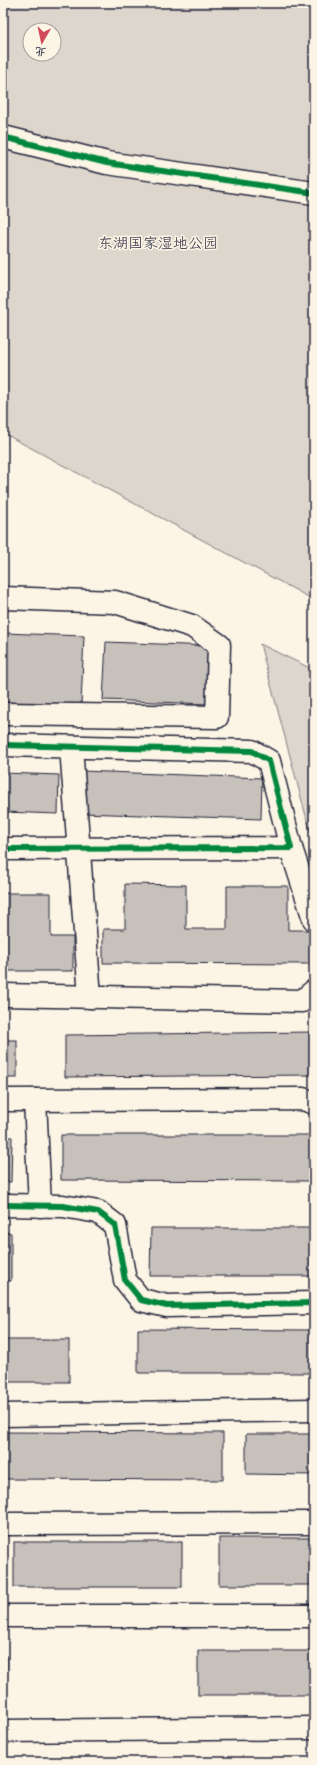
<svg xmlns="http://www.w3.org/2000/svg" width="317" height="1765" viewBox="0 0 317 1765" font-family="Sriracha,'LXGW WenKai TC',sans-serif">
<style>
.green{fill:#dcd6cc;stroke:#7f7c84;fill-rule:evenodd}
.building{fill:#c6c1bb;stroke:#22223b}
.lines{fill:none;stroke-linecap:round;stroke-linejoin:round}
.minor-casing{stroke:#22223b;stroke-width:25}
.minor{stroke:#fcf5e5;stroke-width:22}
.cycleway-casing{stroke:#fcf5e5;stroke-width:8}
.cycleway{stroke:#00873e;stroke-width:6}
.labels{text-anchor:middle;stroke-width:3;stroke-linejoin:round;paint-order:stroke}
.park-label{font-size:15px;fill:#504f5f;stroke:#fcf5e5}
</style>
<rect width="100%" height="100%" fill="#fcf5e5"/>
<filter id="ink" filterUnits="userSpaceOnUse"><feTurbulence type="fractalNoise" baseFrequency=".025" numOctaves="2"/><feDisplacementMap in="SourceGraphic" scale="8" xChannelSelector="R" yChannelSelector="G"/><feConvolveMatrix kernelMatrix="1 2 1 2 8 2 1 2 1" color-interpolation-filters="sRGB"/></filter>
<g filter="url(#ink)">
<g class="green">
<path d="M3,3h311v597l-311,-167zM30,30h24v24h-24z"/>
<path d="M260,644l54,26v176z"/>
</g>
<g class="building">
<path d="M3,633l81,3 -3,69 -78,-3z"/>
<path d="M106,642l105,4 -2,58 -106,-4z"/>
<path d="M82,771l180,7 -1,41 -180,-6z"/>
<path d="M3,773l56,2 -1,39 -55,-2z"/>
<path d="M125,884l61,1v44h41v-43h61v44h22v34l-207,-1v-34h22z"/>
<path d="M3,893h48v44h22v34h-70z"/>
<path d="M314,1032v43l-249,2v-42z"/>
<rect x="3" y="1040" width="14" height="38"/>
<path d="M61,1135h253v46l-253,-1z"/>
<path d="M3,1137h9l-1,45h-8z"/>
<path d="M151,1228h163v48h-164z"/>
<path d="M3,1232l8,1v48h-8z"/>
<path d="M138,1329l176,1v43h-176z"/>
<rect x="3" y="1340" width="66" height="42"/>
<path d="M3,1432l220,1v47l-220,-1z"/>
<path d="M246,1434h68v41l-68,-1z"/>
<rect x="219" y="1538" width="95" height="47"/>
<rect x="14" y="1542" width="168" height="45"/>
<rect x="198" y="1651" width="116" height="44"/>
<path d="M3,1656h4l-1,44h-3z"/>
</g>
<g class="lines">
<defs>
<g id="minor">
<path d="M3,137l104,26 207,30"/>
<path d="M3,598l112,4 77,24 27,19 -2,72 -214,-3"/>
<path d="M3,745l249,6 17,10 22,87 -288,1"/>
<path d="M71,747l19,250"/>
<path d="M291,848l23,71"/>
<path d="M3,995l299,6 12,-10"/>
<path d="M3,1100l300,-1 11,4"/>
<path d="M35,1100l5,106"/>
<path d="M3,1205l60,1 35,6 17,13 10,55 16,20 26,6 147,-3"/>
<path d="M3,1415l311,-5"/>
<path d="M3,1524l311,-1"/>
<path d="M3,1616h311"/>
<path d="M3,1731l311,-3"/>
</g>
</defs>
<use href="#minor" class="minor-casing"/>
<use href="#minor" class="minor"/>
<defs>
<g id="cycleway">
<path d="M3,137l104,26 207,30"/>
<path d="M3,745l249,6 17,10 22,87 -288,1"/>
<path d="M3,1205l60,1 35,6 17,13 10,55 16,20 26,6 147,-3"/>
</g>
</defs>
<use href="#cycleway" class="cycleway-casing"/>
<use href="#cycleway" class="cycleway"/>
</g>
</g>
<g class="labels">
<g class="park-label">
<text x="158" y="248">东湖国家湿地公园</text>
</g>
</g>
<rect width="317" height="1765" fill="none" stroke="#fcf5e5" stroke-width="16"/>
<rect x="8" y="8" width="301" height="1749" fill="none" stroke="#22223b" stroke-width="1.5" filter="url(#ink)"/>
<g transform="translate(42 42) rotate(189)"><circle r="19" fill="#fcf5e5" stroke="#a5a1a1"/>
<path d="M0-3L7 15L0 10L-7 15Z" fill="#d1495b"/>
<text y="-6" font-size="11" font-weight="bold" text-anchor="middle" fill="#22223b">北</text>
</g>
</svg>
